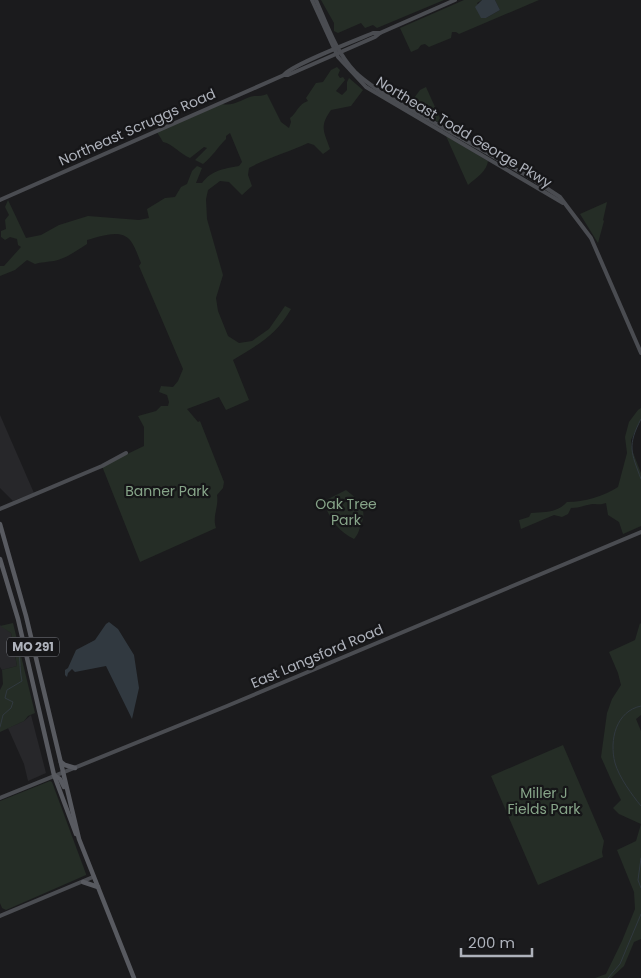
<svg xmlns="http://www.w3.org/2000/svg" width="641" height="978" viewBox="0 0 641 978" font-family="Poppins,sans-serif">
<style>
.built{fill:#27272a}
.green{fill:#252d26}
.water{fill:#313940}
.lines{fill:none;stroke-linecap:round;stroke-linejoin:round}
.stream{stroke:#313940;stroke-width:1}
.secondary{stroke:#4a4c51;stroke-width:4}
.primary{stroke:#585a60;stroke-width:4.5}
.labels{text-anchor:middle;stroke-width:4.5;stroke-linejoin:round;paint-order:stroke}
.shield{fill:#161618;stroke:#80838a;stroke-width:1}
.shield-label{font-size:12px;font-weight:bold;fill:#aeb2bb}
.street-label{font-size:14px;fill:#aeb2bb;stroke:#161618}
.park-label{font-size:14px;fill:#87a589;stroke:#161618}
</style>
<rect width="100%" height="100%" fill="#1b1b1d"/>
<g class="built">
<path d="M0,415l34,78 -21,8 -13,-13z"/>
<path d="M0,625l11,8 6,33 -15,4 -2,-3z"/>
<path d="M31,715l15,58 -18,8 -4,-17 -16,-36 16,-7z"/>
</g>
<g class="green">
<path d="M321,0h123l-67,28 -4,-3 -8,3 -4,-5 -23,10 -4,-2v-8z"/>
<path d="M464,0h18l-5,3 9,15 14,-8 -5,-10h44l-80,34 -3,-2h-4l-1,6 -22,9 -4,-3 -4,1 -3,4 -7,3 -11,-24z"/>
<path d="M337,67l3,3 -2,5 2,3 3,-1 2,3 -9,11 6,4 5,-5v-8l2,-4 14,12 -12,16 -20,4c-12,17 -7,21 -1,39l-7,5 -9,-9 -6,-2c-19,9 -41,15 -59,25l-1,7 4,11 -10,9 -13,-13 -9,-1 -12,9 -2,9 1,20 16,56 -7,23 2,13 10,25 11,7 13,-2 17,-12 16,-23 6,3c-15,27 -34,36 -58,51l16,40 -23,10 -7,-13 -32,12 11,13 2,-1 24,61 -1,6 -6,7c2,12 -5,21 -1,33l-76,34 -38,-96 42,-20v-19l-6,-11 18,-5 5,-5h7l1,-4 -2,-7 -8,-3 2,-6 12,1 5,-6 5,-12 -44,-103 2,-3c-3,-7 -6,-17 -11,-23 -10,-12 -31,-3 -43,0v4c-11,7 -20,14 -33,17 -6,1 -13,1 -19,3l-8,-4 -12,10 -15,6v-10h4l17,-19 -3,-2 -1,-6 -7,-2 -5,3 -4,-3v-6l5,-2 -1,-9 4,-5 -4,-8 3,-7 18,38 15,-3 18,-10 29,-9 51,4 10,-2 -2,-9 18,-11 10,-1 6,-10 6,-3 5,-13 5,-5 5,2 -6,15h6c10,-13 21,-14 37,-17l3,-4 -12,-29 -4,3v3c-8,8 -14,18 -23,25l-8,-4 12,-12 -3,-1 -14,11c-10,-4 -17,-14 -27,-16l-6,-10 65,-28c12,3 21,-6 32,-8 5,0 8,0 13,-2l14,28 8,6 2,-6 -1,-4c7,-5 8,-14 18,-17l-2,-3 10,-15 7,-1 8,-12z"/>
<path d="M426,87l17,38 -34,-20 11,-15z"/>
<path d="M446,136l42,25c-1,10 -12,17 -20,24z"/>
<path d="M607,202l-4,18 1,1 -6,22 -18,-29z"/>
<path d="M641,408v11l-10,21 1,10 9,23v53l-18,8 -4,-12 -11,-7 -2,-12c-6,2 -7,1 -13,1 -5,0 -13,4 -22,4l-3,6 -6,3 -8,-2 -33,14 -2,-9 10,-3 2,-4c13,-1 26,0 36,-11 17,0 37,-6 51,-15l9,-34 -2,-16 4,-15 9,-12z"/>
<path d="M346,490c13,10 22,18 15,35 -2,5 -3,10 -7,14 -16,-8 -23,-19 -30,-35l2,-4z"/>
<path d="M13,623l22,90 -7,3 -4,5 -24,11v-42l3,-6 -1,-14 15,-4 -6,-33 -11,-7z"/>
<path d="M640,623l1,1v91l-5,4 5,12v93l-22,-10 -6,-6 8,-8 -8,-16 -12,-27 6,-44 5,-14 9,-14 -3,-12 -9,-21 26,-12z"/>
<path d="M563,745l41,96 -2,11 1,5 -65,28 -47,-109z"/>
<path d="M50,781l2,1 34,92v1l-80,35 -4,-2 -2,-5v-102z"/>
<path d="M641,824v115l-7,3 -10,24 -13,12h-16l11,-4 16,-33 13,-32 -1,-17 -17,-42 19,-9z"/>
</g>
<g class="water">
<path d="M482,0h13l5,10 -14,8h-5l-6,-11z"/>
<path d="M109,622l9,7 16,26 5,33 -7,31 -26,-53 -31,6 -3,-3 -4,4 -1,4 -2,-2v-5l3,-2 8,-18 19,-10 11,-16z"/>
</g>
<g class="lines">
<g class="stream">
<path d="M641,419c-14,27 -10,33 0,60"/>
<path d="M641,706c-25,5 -32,34 -26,57 4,14 17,32 26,43"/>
<path d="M0,727l3,-12 8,-7 2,-6 -8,-4 2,-8 15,-9c-3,-14 -1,-24 -5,-38"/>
<path d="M641,858l-3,22 3,8"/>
<path d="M608,978l12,-14 21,-50"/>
</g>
<g class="secondary">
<path d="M312,0l26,57 28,30 197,116"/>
<path d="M316,0c11,25 20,52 39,72 9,9 19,15 29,22l147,84 29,19 31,41 50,115"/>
<path d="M284,75h4l87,-38 5,-4"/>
<path d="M0,200l284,-125c7,-10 73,-35 89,-42h7l75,-33"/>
<path d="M0,509l102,-43 24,-13"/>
<path d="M0,798l227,-92 414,-174"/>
<path d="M0,916l93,-39"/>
</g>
<g class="primary">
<path d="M0,524l26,92 53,223 55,139"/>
<path d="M0,559l18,60 36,156 22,59"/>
<path d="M61,762l4,3 10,3"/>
<path d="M54,775l6,4 4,8"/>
<path d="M83,882l15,5"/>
</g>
</g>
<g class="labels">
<rect class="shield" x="7" y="637.5" width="52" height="19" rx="4"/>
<g class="shield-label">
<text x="33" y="651">MO 291</text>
</g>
<g class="street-label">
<text transform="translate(137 127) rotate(-24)" y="5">Northeast Scruggs Road</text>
<text transform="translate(464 132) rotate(31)" y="5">Northeast Todd George Pkwy</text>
<text transform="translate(317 656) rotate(-23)" y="5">East Langsford Road</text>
</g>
<g class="park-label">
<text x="167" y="496">Banner Park</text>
<text x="346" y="509">Oak Tree<tspan x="346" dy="16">Park</tspan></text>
<text x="544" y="798">Miller J<tspan x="544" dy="16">Fields Park</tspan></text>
</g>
</g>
<path d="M461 948v8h71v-8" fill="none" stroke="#aeb2bb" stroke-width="2.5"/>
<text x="468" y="948" font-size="15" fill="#aeb2bb" stroke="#161618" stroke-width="4" paint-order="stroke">200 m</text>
</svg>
